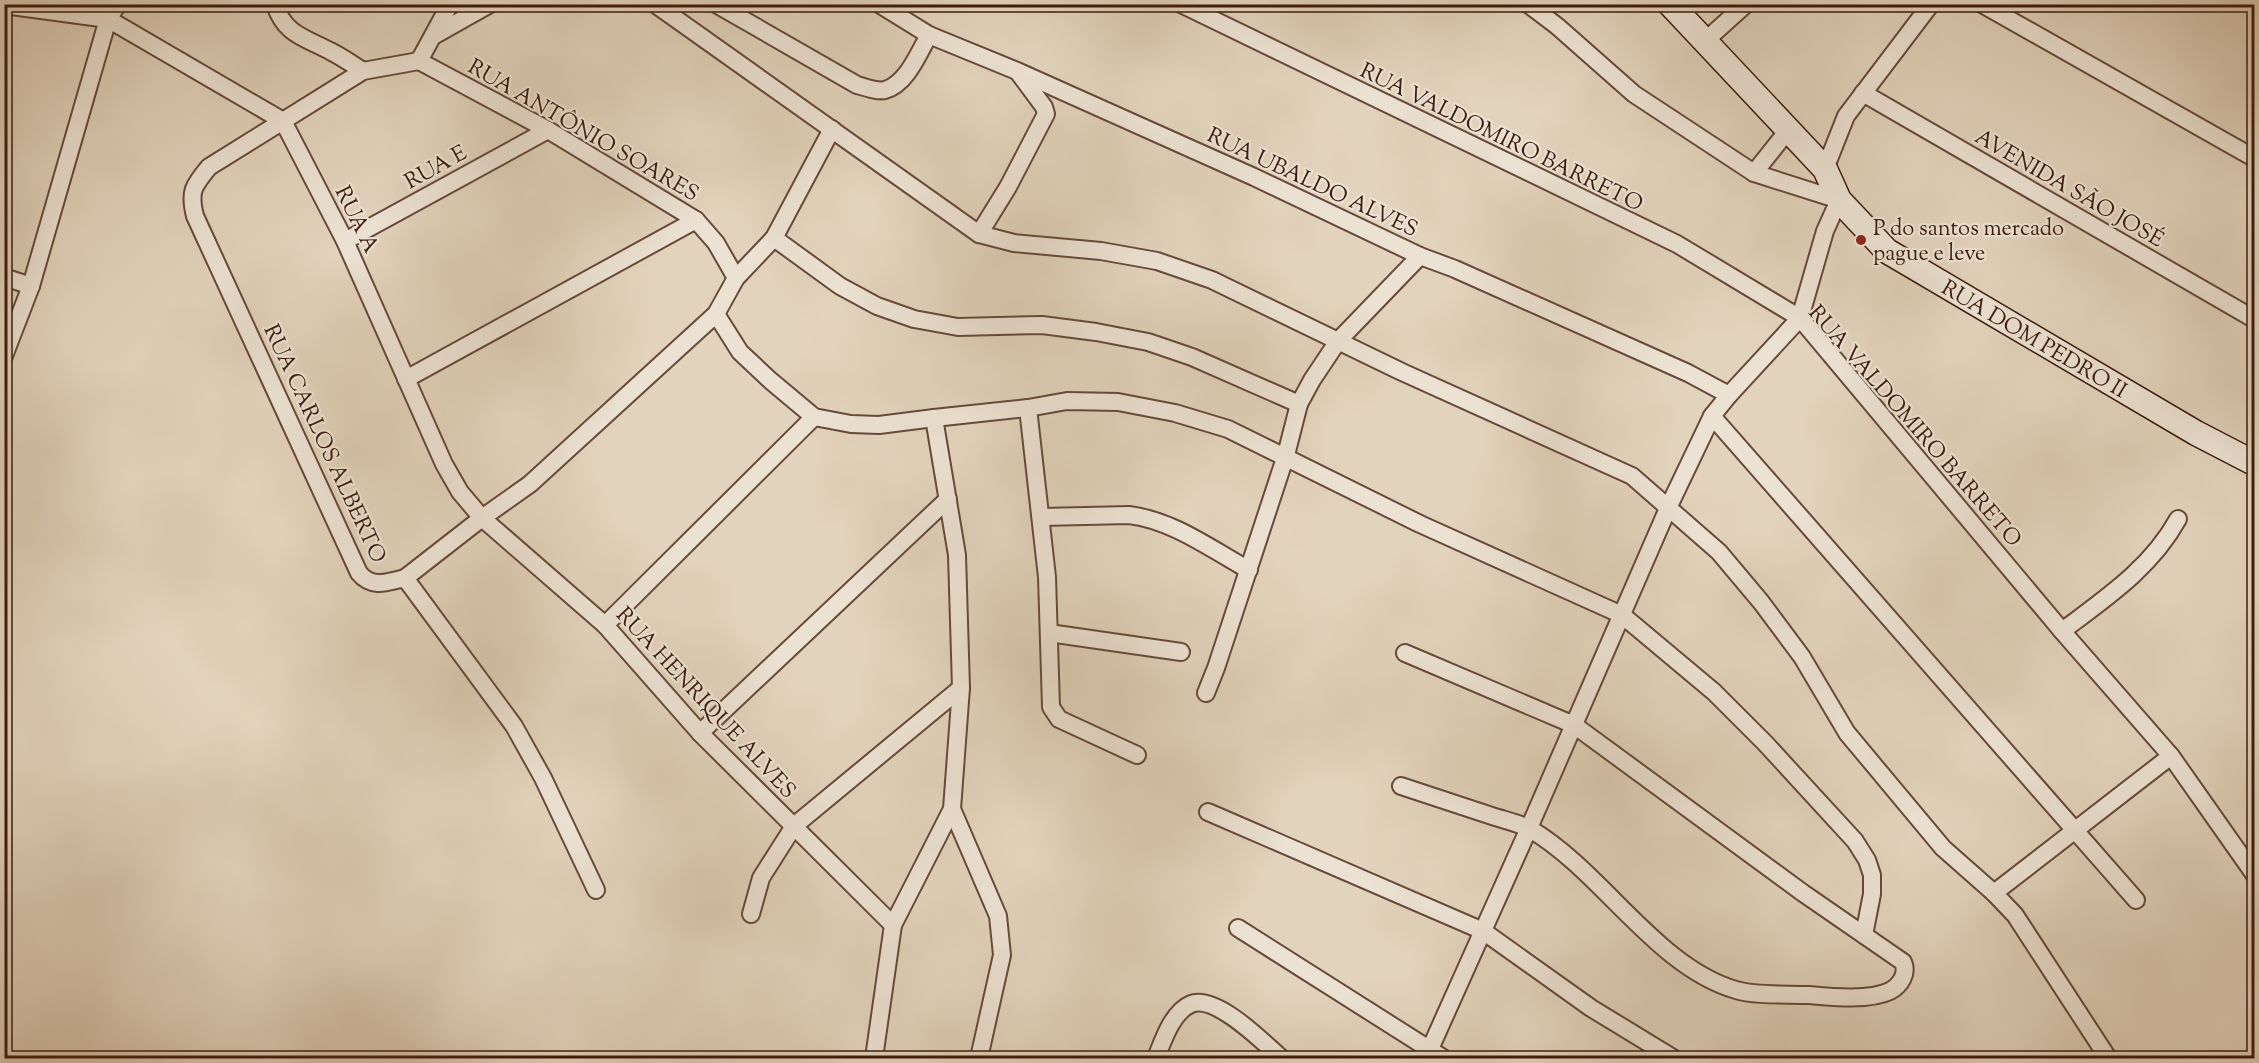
<svg xmlns="http://www.w3.org/2000/svg" width="2259" height="1063" viewBox="0 0 2259 1063" font-family="'Sorts Mill Goudy',serif">
<style>
.lines{fill:none;stroke-linecap:round;stroke-linejoin:round}
.street-casing{stroke:#664a3a;stroke-width:20}
.secondary-casing{stroke:#3c1c0e;stroke-width:27}
.street{stroke:#ece2d3;stroke-width:16}
.secondary{stroke:#ece2d3;stroke-width:24}
.poi-dot{fill:#8f2418;stroke:#ece2d3;stroke-width:2}
.labels{text-anchor:middle;stroke-width:4.5;stroke-linejoin:round;paint-order:stroke}
.street-label{font-size:22px;fill:#3c1c0e;stroke:#ece2d3}
.poi-label{font-size:22px;fill:#3c1c0e;stroke:#ece2d3;text-anchor:start}
</style>
<rect width="100%" height="100%" fill="#e2d3bc"/>
<filter id="stains"><feTurbulence type="fractalNoise" baseFrequency=".00333" numOctaves="4"/><feColorMatrix values="0 0 0 0 .2 0 0 0 0 .09 0 0 0 0 .02 0 0 0 .5 -.17"/></filter>
<radialGradient id="worn" r=".72"><stop offset=".6" stop-color="#630" stop-opacity="0"/><stop offset="1" stop-color="#630" stop-opacity=".3"/></radialGradient>
<g class="lines">
<defs>
<g id="street">
<path d="M275,4c9,31 31,34 55,47 12,6 22,13 33,20"/>
<path d="M655,4l324,230 35,9 87,8 56,10 55,19 190,92 230,104 87,76 42,50 41,55 45,76 96,115 51,45 21,22 93,143"/>
<path d="M716,4l141,81c8,2 20,7 28,5 22,-6 34,-38 44,-55"/>
<path d="M879,4l50,31 88,36 237,106 166,79 35,13 233,104 41,22"/>
<path d="M1181,4l496,240 123,74 262,313 109,125 83,118"/>
<path d="M1982,4l272,154"/>
<path d="M4,5l104,14 175,102 62,120 99,223 16,28 22,26 123,107 95,108 193,192"/>
<path d="M435,35l55,-31"/>
<path d="M1705,41l41,-37"/>
<path d="M419,61l-56,10 -154,96c-16,19 -20,25 -14,49l164,357c13,16 29,9 46,5l109,148 29,52 53,112"/>
<path d="M419,61l129,69 148,90 20,23 20,35"/>
<path d="M419,61l31,-57"/>
<path d="M1863,93l391,226"/>
<path d="M1825,169l21,-53 85,-112"/>
<path d="M1754,173l35,-44"/>
<path d="M979,234l29,-47 38,-73 -2,-7 -26,-35"/>
<path d="M774,238l66,48 37,20 37,13 44,8 84,-2 54,7 52,10 44,15 107,47"/>
<path d="M345,241l203,-111"/>
<path d="M4,277l27,9"/>
<path d="M716,314l24,38 31,29 43,36 37,7 28,1 55,-7 23,137 4,133 -9,121 -59,116 -19,133"/>
<path d="M4,356l27,-70 77,-267 10,-15"/>
<path d="M406,379l290,-159"/>
<path d="M1028,408l19,169 4,130 8,12 78,36"/>
<path d="M1712,416l424,484"/>
<path d="M934,418l94,-10 39,-7 51,1 57,11 53,16 192,95 202,91 92,77 51,51 90,98 12,19 5,15v19l-8,41"/>
<path d="M1041,517l88,-2c43,5 82,34 120,55"/>
<path d="M405,578l77,-60 48,-34 186,-170 20,-36 38,-40 58,-109"/>
<path d="M605,625l209,-208"/>
<path d="M2062,631c44,-33 89,-63 116,-112"/>
<path d="M1049,633l132,19"/>
<path d="M1206,693l10,-25 70,-213 13,-51 13,-24 26,-39 82,-85"/>
<path d="M700,733l248,-234"/>
<path d="M1401,786c30,10 61,20 91,30 12,4 27,7 38,13 72,42 126,138 206,161 19,6 52,4 73,5 22,2 60,6 81,-4 11,-6 18,-18 13,-29l-100,-69 -229,-168 -169,-72"/>
<path d="M952,809l46,107 4,39 -23,103"/>
<path d="M1208,812l275,119 108,77 82,50"/>
<path d="M1994,893l177,-137"/>
<path d="M751,914l10,-36 33,-52 167,-138"/>
<path d="M1238,928l205,130"/>
<path d="M1156,1058c7,-17 16,-46 35,-54 25,-10 73,39 90,54"/>
<path d="M1426,1058l103,-230 140,-322 43,-90 17,-21 71,-77 25,-87 14,-31 -85,-27 -120,-79 -77,-68 -29,-22"/>
</g>
<g id="secondary">
<path id="s1" d="M1670,4l155,165 14,31 48,51 309,182 58,30"/>
</g>
</defs>
<use href="#street" class="street-casing"/>
<use href="#secondary" class="secondary-casing"/>
<use href="#street" class="street"/>
<use href="#secondary" class="secondary"/>
</g>
<circle class="poi-dot" cx="1861" cy="240" r="6"/>
<g class="labels">
<g class="street-label">
<text transform="translate(584 129) rotate(30)" y="8">RUA ANTÔNIO SOARES</text>
<text transform="translate(1502 136) rotate(26)" y="8">RUA VALDOMIRO BARRETO</text>
<text transform="translate(435 166) rotate(-29)" y="8">RUA E</text>
<text transform="translate(1313 181) rotate(25)" y="8">RUA UBALDO ALVES</text>
<text transform="translate(2070 187) rotate(30)" y="8">AVENIDA SÃO JOSÉ</text>
<text transform="translate(358 219) rotate(64)" y="8">RUA A</text>
<text dy="8" stroke="none"><textPath href="#s1" startOffset="502">RUA DOM PEDRO II</textPath></text>
<text transform="translate(1916 425) rotate(49)" y="8">RUA VALDOMIRO BARRETO</text>
<text transform="translate(326 443) rotate(65)" y="8">RUA CARLOS ALBERTO</text>
<text transform="translate(707 702) rotate(47)" y="8">RUA HENRIQUE ALVES</text>
</g>
<g class="poi-label">
<text x="1873" y="235">P do santos mercado<tspan x="1873" dy="25">pague e leve</tspan></text>
</g>
</g>
<rect width="2259" height="1063" fill="none" stroke="#e2d3bc" stroke-width="24"/>
<rect x="6" y="6" width="2247" height="1051" fill="none" stroke="#3c1c0e" stroke-width="3"/>
<rect x="12" y="12" width="2235" height="1039" fill="none" stroke="#3c1c0e" stroke-width="1.5"/>
<rect width="100%" height="100%" filter="url(#stains)"/>
<rect width="100%" height="100%" fill="url(#worn)"/>
</svg>
